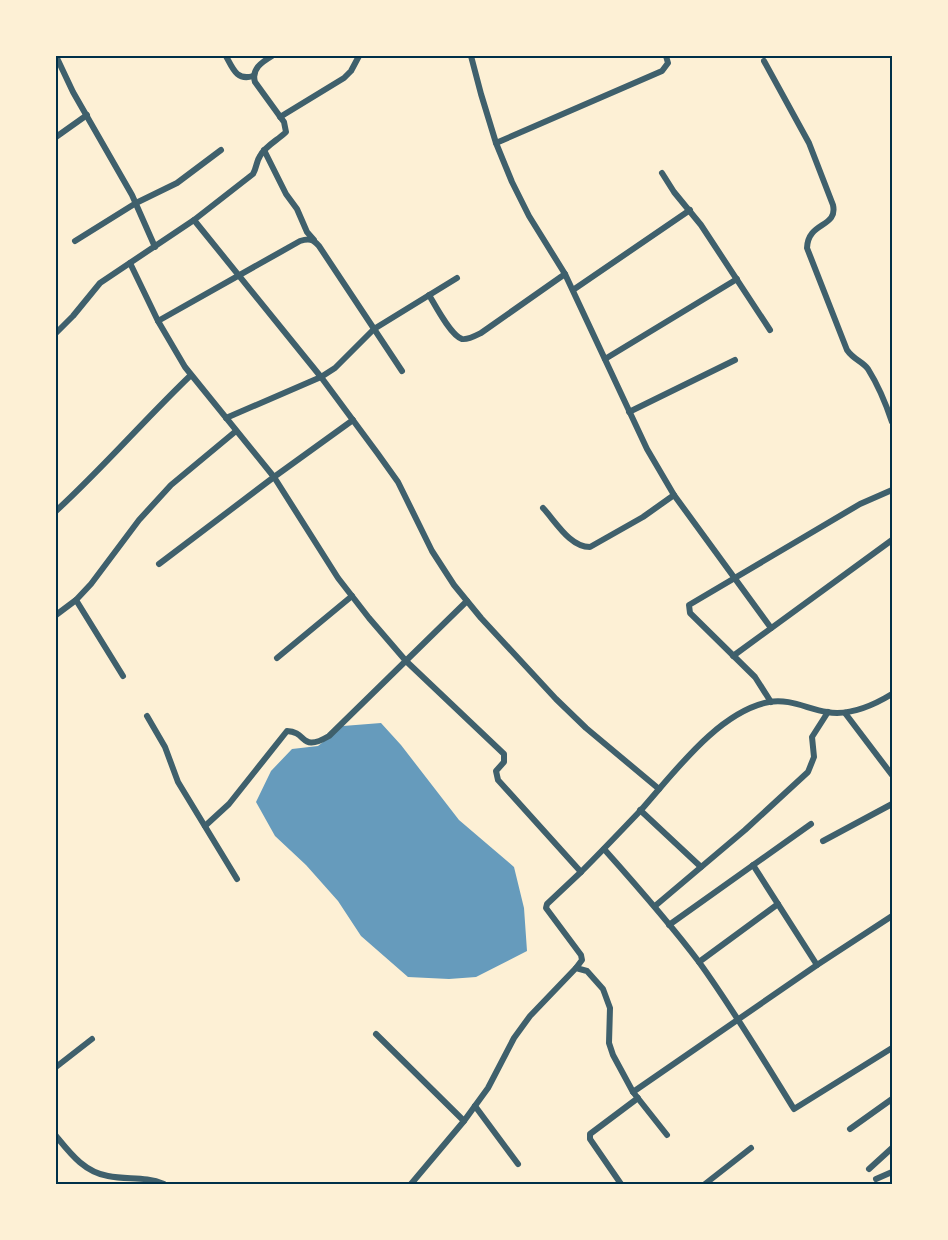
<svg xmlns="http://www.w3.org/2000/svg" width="948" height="1240" viewBox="0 0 948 1240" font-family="'Golos Text',sans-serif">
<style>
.water{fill:#669bbc}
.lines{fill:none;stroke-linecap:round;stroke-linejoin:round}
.minor{stroke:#3f606c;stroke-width:6}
.neatline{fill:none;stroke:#003049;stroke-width:2}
</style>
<rect width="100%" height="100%" fill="#fdf0d5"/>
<path class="water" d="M381,723l20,22 58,75 55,47 10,41 3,43 -51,26 -27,2 -41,-2 -47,-41 -23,-35 -32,-36 -31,-29 -19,-34 15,-31 21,-22 26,-3 25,-20z"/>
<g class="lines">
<g class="minor">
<path d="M56,56l17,36 59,103 23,52"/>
<path d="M226,56c7,13 11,25 27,20"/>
<path d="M471,56l10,38 15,49 16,39 17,34 36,58 82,175 27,46 97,133"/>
<path d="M764,61l45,82 24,62c5,23 -25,16 -26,43l40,102c7,10 15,11 21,19 10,16 18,35 24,53"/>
<path d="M280,117l64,-39 7,-7 8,-15"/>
<path d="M56,137l31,-22"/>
<path d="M496,143l166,-72 6,-8 -2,-7"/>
<path d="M264,150l22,44 11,15 10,23 7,8"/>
<path d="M662,173l12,19 27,33 69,105"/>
<path d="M194,220l127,157 57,77 20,28 34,69 22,34 27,33 75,81 30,29 73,61"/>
<path d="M75,241l61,-38 41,-20 44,-33"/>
<path d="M130,263l28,58 27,46 89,110 64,101 31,40 37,43 98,93v8l-8,9 2,9 83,92c20,-20 40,-41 60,-62 33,-37 77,-98 128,-108 20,-4 39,7 58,10 22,4 47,-7 65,-18"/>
<path d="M573,290l117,-80"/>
<path d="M429,295c6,10 22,41 33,44 6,1 13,-3 19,-6l84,-59"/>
<path d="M158,321l142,-80c9,-3 13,-2 19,5l83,125"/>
<path d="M56,333l17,-17 27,-33 94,-63 59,-46c4,-7 3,-12 7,-18 5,-10 18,-16 26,-24l-2,-10 -29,-40c-4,-13 7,-20 17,-26"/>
<path d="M605,359l132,-80"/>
<path d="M629,412l106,-52"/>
<path d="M226,418l95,-41 14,-9 39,-39 83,-51"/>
<path d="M543,508c13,14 27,39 47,39l53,-30 31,-22"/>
<path d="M56,511c47,-43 89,-92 135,-136"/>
<path d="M159,564l115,-87 79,-57"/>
<path d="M76,600l47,76"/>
<path d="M56,615l20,-15 15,-16 48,-64 32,-35 65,-54"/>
<path d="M733,656l159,-116"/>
<path d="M277,658l75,-62"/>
<path d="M771,702l-16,-25 -65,-64 -1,-8 171,-101 32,-14"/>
<path d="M845,713l47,62"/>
<path d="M147,716l18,31 13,35 59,97"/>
<path d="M640,810l61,57"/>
<path d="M205,826l24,-22 58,-73c21,1 13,22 42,5l138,-135"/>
<path d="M823,841l69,-37"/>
<path d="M604,849c33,37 65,73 95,113 34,47 64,97 95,147l98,-61"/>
<path d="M753,865l64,100"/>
<path d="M655,906l90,-76 63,-58 6,-15 -2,-20 16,-25"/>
<path d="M669,925l142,-101"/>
<path d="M699,962l79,-58"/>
<path d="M576,968l6,-8 -1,-5 -35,-47 1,-4 34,-32"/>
<path d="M376,1034l88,87"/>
<path d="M56,1067l36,-28"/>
<path d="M633,1092l184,-127 75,-49"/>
<path d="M475,1106l43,58"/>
<path d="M850,1129l42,-30"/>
<path d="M56,1136c14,17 28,36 52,40 20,4 37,0 56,8"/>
<path d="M869,1169l23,-21"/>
<path d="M876,1179l16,-7"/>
<path d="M411,1184l53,-63 24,-33 26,-50 16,-22 46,-48 11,3 16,18 7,19 -1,35 4,12 20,37 34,43"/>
<path d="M621,1184l-31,-45v-5l48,-36"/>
<path d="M705,1184l46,-36"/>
</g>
</g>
<rect width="948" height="1240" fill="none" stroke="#fdf0d5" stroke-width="114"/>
<rect x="57" y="57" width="834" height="1126" class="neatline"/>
</svg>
